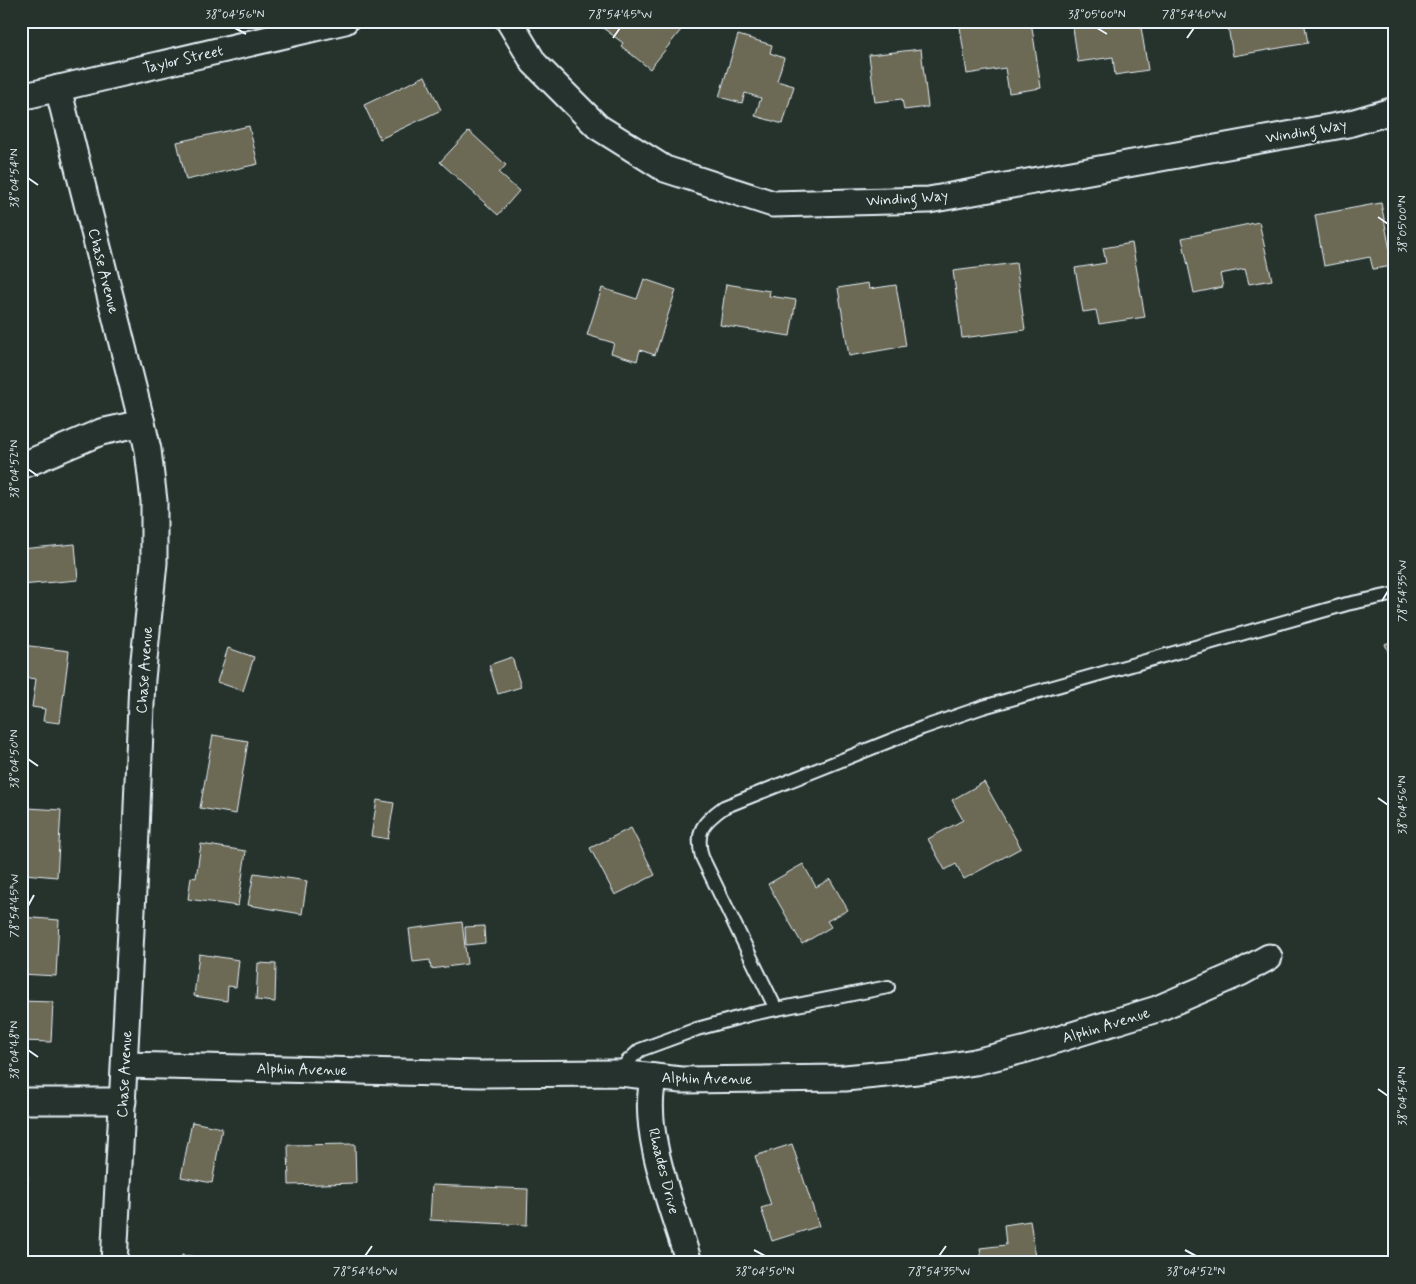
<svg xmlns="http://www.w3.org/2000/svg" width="1416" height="1284" viewBox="0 0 1416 1284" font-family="Mynerve,sans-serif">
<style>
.building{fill:#6c6955;stroke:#e8f1f8}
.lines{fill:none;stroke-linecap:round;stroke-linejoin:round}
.lane-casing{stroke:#e8f1f8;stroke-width:16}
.street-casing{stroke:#e8f1f8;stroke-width:29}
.lane{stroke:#26332d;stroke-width:12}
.street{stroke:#26332d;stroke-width:25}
.ticks{fill:none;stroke:#e8f1f8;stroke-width:2}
.labels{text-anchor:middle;stroke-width:4;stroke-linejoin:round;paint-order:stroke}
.street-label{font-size:15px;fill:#e8f1f8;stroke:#26332d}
.neatline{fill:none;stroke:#e8f1f8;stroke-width:2}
.ticks-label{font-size:12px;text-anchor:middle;fill:#e8f1f8}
</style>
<rect width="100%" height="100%" fill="#26332d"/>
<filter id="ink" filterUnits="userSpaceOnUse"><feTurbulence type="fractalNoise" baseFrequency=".02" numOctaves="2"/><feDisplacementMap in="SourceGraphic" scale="10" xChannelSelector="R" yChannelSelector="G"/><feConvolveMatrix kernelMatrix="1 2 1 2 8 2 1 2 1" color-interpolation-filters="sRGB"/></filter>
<g filter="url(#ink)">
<g class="building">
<path d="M602,21h86l-38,48 -29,-23 2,-3 -24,-18z"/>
<path d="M993,21h38l10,67 -32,5 -4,-25 -38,6 -7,-47z"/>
<path d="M1072,21h68l8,49 -33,5 -2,-18 -35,5z"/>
<path d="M1227,21h77l4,22 -75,13z"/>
<path d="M738,35l34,10 -2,8 14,5 -7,23 17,5 -11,38 -28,-8 6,-18 -16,-5 -3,10 -23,-6z"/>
<path d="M921,49l7,58 -24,3 -2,-11 -27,3 -6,-47z"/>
<path d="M425,76l16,34 -61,29 -16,-34z"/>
<path d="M249,126l9,38 -72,16 -9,-38z"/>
<path d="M469,131l37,34 -7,8 20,18 -21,24 -58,-53z"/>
<path d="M1381,203l12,63 -20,3 -3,-12 -46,9 -9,-51z"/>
<path d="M1259,222l13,58 -23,4 -4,-15 -25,5 3,13 -29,6 -12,-55z"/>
<path d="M1132,243l13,74 -46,7 -3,-14 -13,2 -8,-44 31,-5 -3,-15z"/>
<path d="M1016,263l9,67 -63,8 -9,-67z"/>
<path d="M644,279l32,11 -21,65 -15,-5 -3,11 -26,-8 3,-10 -27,-8 15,-47 35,11z"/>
<path d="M868,283l1,6 27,-4 10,61 -57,10 -11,-68z"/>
<path d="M726,284l44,7 -1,5 27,4 -6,36 -70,-11z"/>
<path d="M21,333l5,1 -5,13z"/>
<path d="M75,544l3,36 -57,5v-36z"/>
<path d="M1395,640v28l-10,-24z"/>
<path d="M22,645l47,6 -9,72 -17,-2 2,-12 -13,-2 4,-28 -15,-2z"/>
<path d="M228,648l26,9 -11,34 -26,-9z"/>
<path d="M512,657l9,30 -23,7 -9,-29z"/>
<path d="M213,735l35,6 -12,73 -36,-6z"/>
<path d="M984,782l37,66 -57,31 -8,-15 -11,6 -17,-31 35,-19 -11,-20z"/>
<path d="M377,800l17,3 -6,36 -17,-3z"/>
<path d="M28,808l33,2 -4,67 -33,-3z"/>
<path d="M631,828l24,47 -40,20 -25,-47z"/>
<path d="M201,844l45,7 -8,55 -50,-7 3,-22 5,1z"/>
<path d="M803,864l13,23 14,-8 18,31 -21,11 4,6 -29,17 -34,-60z"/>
<path d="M254,873l53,8 -5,33 -54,-9z"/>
<path d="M21,917l38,3 -3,56 -35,-2z"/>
<path d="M462,922l5,42 -36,5 -1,-9 -17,2 -4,-33z"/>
<path d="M484,926l1,17 -19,2 -1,-18z"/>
<path d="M199,954l40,6 -3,27 -8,-1 -1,15 -33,-5z"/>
<path d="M258,963l18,1 -1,38 -19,-2z"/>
<path d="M21,1001l32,1 -2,40 -30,-1z"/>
<path d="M192,1122l30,6 -10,55 -31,-6z"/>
<path d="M355,1144l1,39 -67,2 -1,-40z"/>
<path d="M792,1144l27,82 -47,15 -11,-33 10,-3 -16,-49z"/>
<path d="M21,1176h7l-3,44h-4z"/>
<path d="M432,1185l96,4 -1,36 -97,-5z"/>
<path d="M1030,1221l7,42h-55l-2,-15 26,-3 -2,-20z"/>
<path d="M182,1255l31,4v4h-32z"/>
</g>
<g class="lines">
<defs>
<g id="lane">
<path d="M776,1009l-74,-152c-7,-26 1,-35 22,-50l198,-79 61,-21 364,-103 48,-10"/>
<path d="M620,1073l7,-11 13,-12 57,-21 55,-15 136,-27"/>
</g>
<g id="street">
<path d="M509,21l25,42 64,64 67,42 108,35 156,-4 419,-76 47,-14"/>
<path d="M58,88l84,335 6,27 6,51v62l-12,116 -6,153 -22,431"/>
<path d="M21,97l324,-76"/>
<path d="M21,466l80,-34 41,-9"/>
<path d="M125,1065l354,9 141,-1 61,7 164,-2 72,-7 58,-9 52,-13 130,-40 83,-36 29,-16"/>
<path d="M654,1077c-15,52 20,134 35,186"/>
<path d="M21,1101h102"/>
</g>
</defs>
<use href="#lane" class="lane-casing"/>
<use href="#street" class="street-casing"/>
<use href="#lane" class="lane"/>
<use href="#street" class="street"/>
</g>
</g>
<path class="ticks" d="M235,28l11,6M1097,28l10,6M613,38l7,-10M1187,38l7,-10M28,178l10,7M1378,217l10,7M28,469l10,7M1382,601l6,-10M28,759l10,7M1378,798l10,7M28,906l6,-11M28,1050l10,7M1378,1089l10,7M754,1250l11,6M1185,1250l11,6M365,1256l7,-10M939,1256l7,-10"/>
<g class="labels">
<g class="street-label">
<text transform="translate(183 59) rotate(-13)" y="5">Taylor Street</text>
<text transform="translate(1306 131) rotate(-10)" y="5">Winding Way</text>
<text transform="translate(907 198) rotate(-4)" y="5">Winding Way</text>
<text transform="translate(104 271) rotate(76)" y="5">Chase Avenue</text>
<text transform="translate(144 670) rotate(-86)" y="5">Chase Avenue</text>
<text transform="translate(1106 1025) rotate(-17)" y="5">Alphin Avenue</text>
<text transform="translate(302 1069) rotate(1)" y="5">Alphin Avenue</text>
<text transform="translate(124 1074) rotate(-87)" y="5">Chase Avenue</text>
<text transform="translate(707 1078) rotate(1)" y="5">Alphin Avenue</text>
<text transform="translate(664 1171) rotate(76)" y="5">Rhoades Drive</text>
</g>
</g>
<rect width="1416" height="1284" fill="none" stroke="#26332d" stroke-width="55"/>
<rect x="28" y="28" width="1360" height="1228" class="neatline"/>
<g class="ticks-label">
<text x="235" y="18">38°04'56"N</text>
<text x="620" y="18">78°54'45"W</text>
<text x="1097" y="18">38°05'00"N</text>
<text x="1194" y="18">78°54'40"W</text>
<text transform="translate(14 178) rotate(-90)" y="4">38°04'54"N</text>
<text transform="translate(1402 224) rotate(-90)" y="4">38°05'00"N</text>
<text transform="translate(14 469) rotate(-90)" y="4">38°04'52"N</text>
<text transform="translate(1402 591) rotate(-90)" y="4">78°54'35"W</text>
<text transform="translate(14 759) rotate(-90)" y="4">38°04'50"N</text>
<text transform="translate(1402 805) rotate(-90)" y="4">38°04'56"N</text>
<text transform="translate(14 906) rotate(-90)" y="4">78°54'45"W</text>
<text transform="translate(14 1050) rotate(-90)" y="4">38°04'48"N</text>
<text transform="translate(1402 1096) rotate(-90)" y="4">38°04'54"N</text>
<text x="365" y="1275">78°54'40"W</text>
<text x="765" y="1275">38°04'50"N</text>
<text x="939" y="1275">78°54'35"W</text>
<text x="1196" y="1275">38°04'52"N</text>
</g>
</svg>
